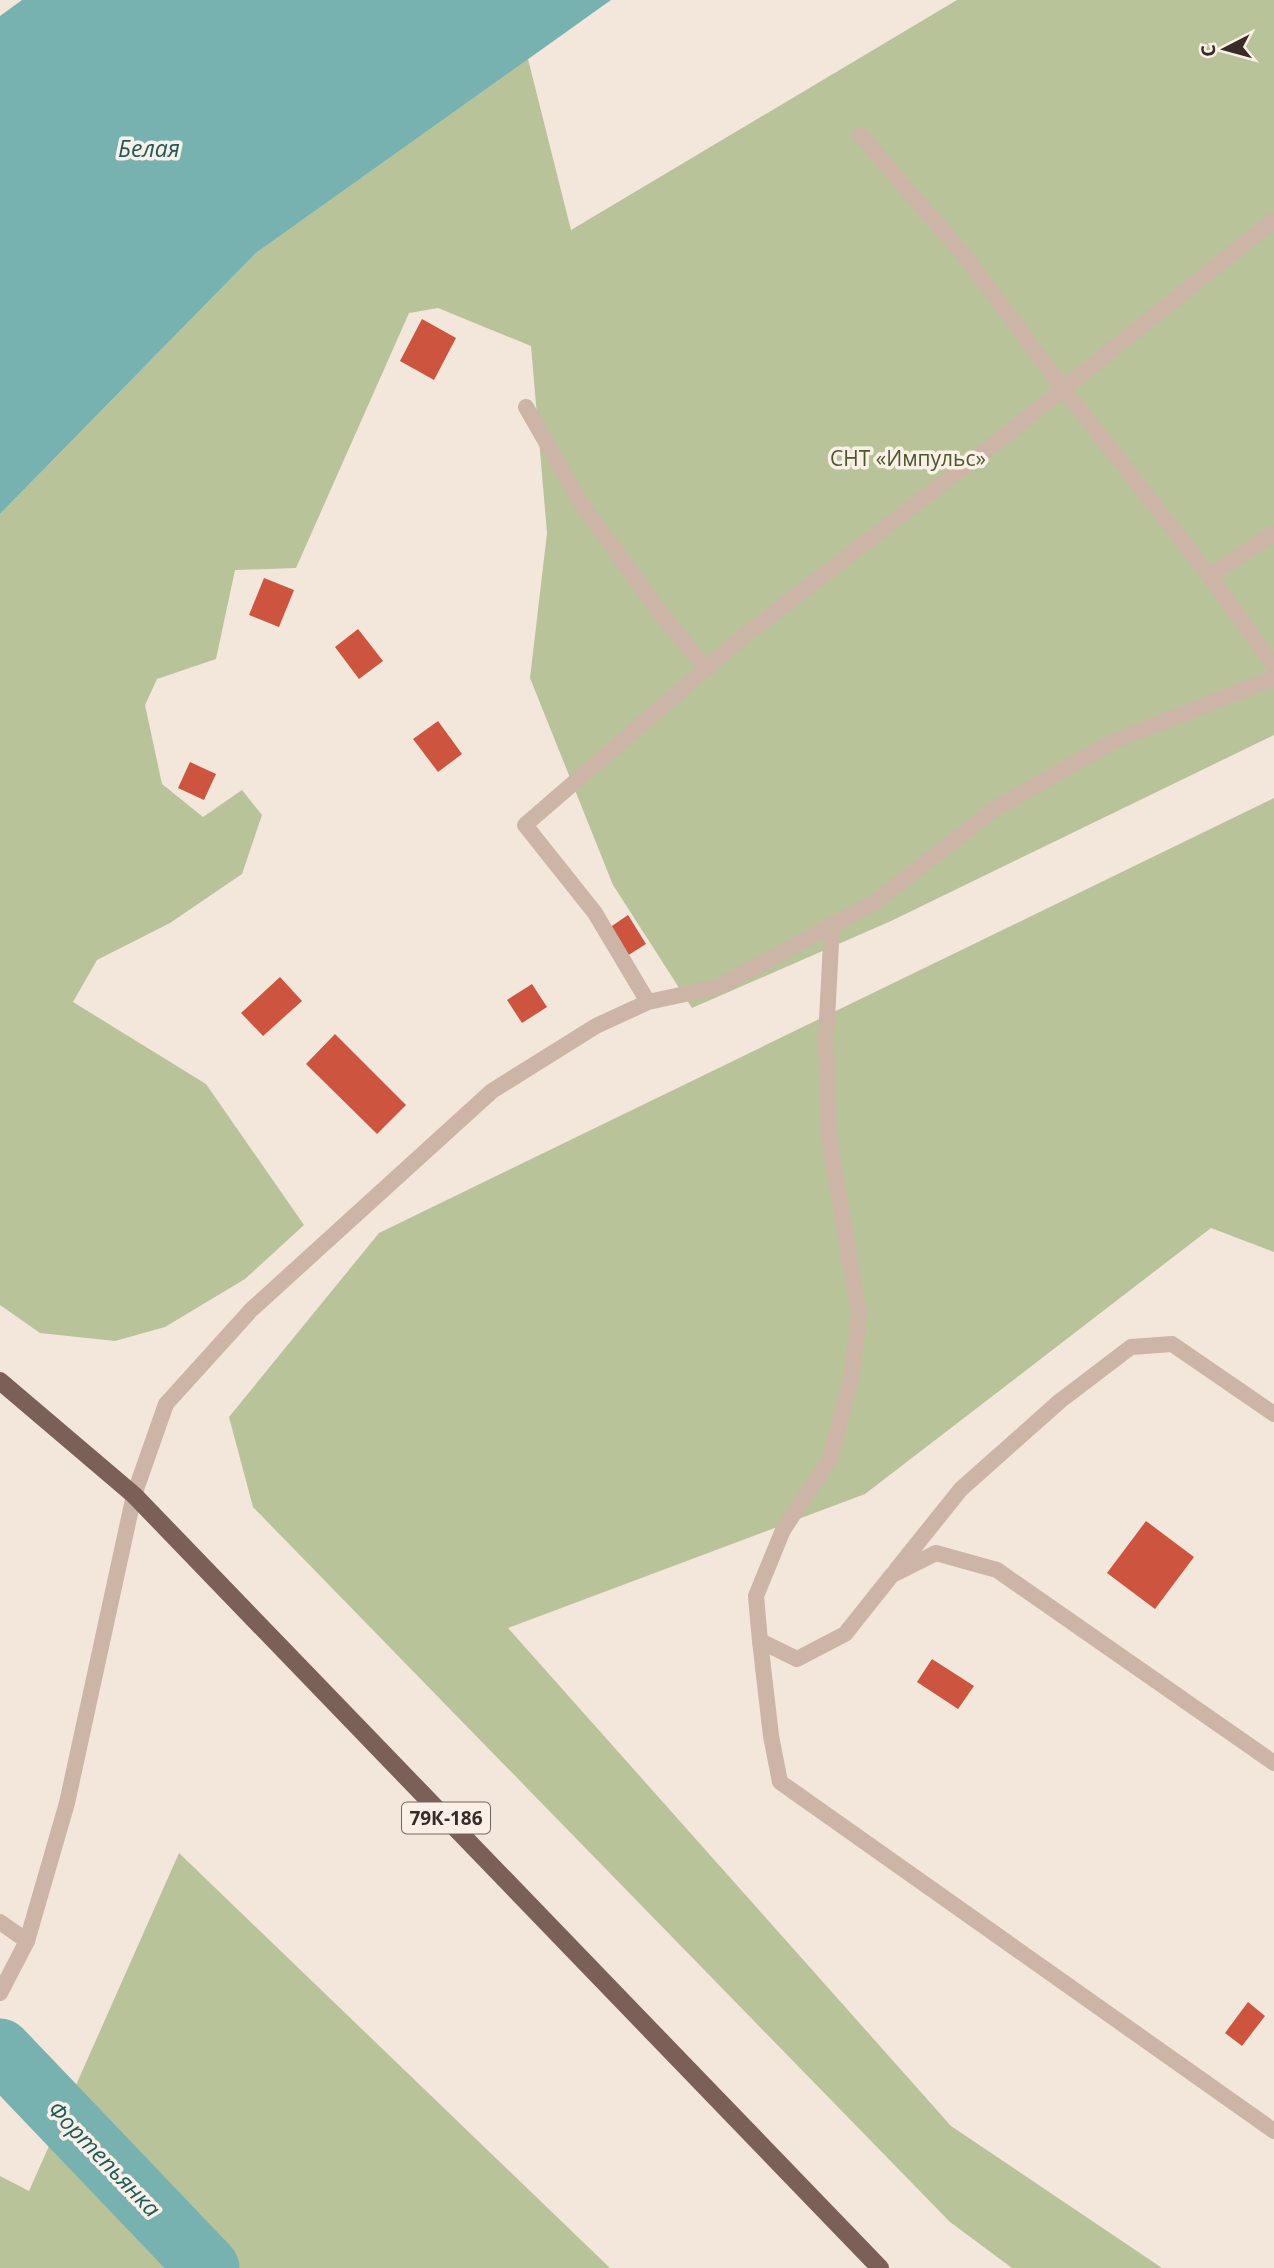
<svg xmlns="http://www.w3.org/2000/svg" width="1274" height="2268" viewBox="0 0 1274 2268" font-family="'Open Sans',sans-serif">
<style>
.green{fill:#b9c39a}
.water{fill:#78b2b0}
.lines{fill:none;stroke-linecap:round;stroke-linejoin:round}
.river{stroke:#78b2b0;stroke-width:63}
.building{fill:#cd553f}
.service{stroke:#ccb4a6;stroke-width:16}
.primary{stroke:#7b6058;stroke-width:18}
.labels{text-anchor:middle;stroke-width:7;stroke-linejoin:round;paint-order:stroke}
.shield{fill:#fbf0e8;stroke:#726662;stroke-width:2}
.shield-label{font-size:19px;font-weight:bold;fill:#382b28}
.park-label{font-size:21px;fill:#4b582a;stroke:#fbf0e8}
.water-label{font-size:23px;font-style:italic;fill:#1a5c5b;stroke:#fbf0e8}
</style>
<rect width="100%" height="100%" fill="#f3e6db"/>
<g class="green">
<path d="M957,0h317v735l-383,186 -199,87 -79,-123 -83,-207 17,-145 -16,-187 -93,-38 -29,5 -113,255 -61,2 -19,89 -59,20 -12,26 17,79 41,33 39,-27 20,25 -20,59 -72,49 -73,37 -24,42 133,82 98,141 -59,54 -80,48 -50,14 -75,-8 -40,-28v-791l256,-261 272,-194 43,171z"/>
<path d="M1274,798v454l-63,-24 -346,266 -357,134 443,498 211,142h-150l-62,-46 -697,-715 -24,-90 150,-184z"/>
<path d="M179,1853l431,415h-610v-92l29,15z"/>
</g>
<path class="water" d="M22,0h589l-355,253 -256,261v-498z"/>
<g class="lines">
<path class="river" d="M0,2050l208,218"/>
</g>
<g class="building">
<path d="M422,319l34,19 -22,42 -34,-19z"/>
<path d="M264,578l30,12 -15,37 -30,-12z"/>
<path d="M358,629l25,32 -24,18 -24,-32z"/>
<path d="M438,721l24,33 -24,18 -25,-33z"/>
<path d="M190,762l26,12 -12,26 -26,-12z"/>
<path d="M628,915l18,29 -19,12 -18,-28z"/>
<path d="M280,977l22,24 -39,35 -22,-23z"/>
<path d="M532,984l15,23 -25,16 -15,-23z"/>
<path d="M335,1034l71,71 -29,29 -71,-70z"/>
<path d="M1146,1521l48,36 -39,52 -48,-36z"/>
<path d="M932,1659l42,27 -16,23 -41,-27z"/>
<path d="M1248,2002l17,14 -23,30 -17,-13z"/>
</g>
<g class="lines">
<g class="service">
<path d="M860,135l105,121 98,132 147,188 64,90"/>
<path d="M526,407l55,96 75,104 50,62"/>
<path d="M1210,576l64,-43"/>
<path d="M832,925l-6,113 3,100 30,175 -7,62 -22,84 -47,71 -27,66 4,45 37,18 48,-25 47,-59 44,-22 61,17 277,193"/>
<path d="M648,1002l-53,-89 -70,-88 215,-186 267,-205 267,-214"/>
<path d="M896,1570l65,-81 99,-88 71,-54 41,-3 102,70"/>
<path d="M760,1641l11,95 9,46 494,349"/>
<path d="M0,1922l27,19"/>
<path d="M0,1993l27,-52 40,-138 67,-308 32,-91 85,-94 241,-219 104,-65 52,-24 70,-15 157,-85 121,-94 118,-67 160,-63"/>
</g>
<path class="primary" d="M0,1381l134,114 746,773"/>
</g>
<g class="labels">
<rect class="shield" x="402" y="1802.5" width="88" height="31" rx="5"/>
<g class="shield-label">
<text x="446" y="1825">79К-186</text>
</g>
<g class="park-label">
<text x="908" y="466">СНТ «Импульс»</text>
</g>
<g class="water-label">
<text x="149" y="157">Белая</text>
<text transform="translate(104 2159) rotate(46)" y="8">Фортепьянка</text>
</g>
</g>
<g transform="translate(1225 49) rotate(264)" stroke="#fbf0e8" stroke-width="5" paint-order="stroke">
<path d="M0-5L12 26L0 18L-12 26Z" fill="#382b28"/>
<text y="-10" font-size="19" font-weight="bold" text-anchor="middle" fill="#382b28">С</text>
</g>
</svg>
